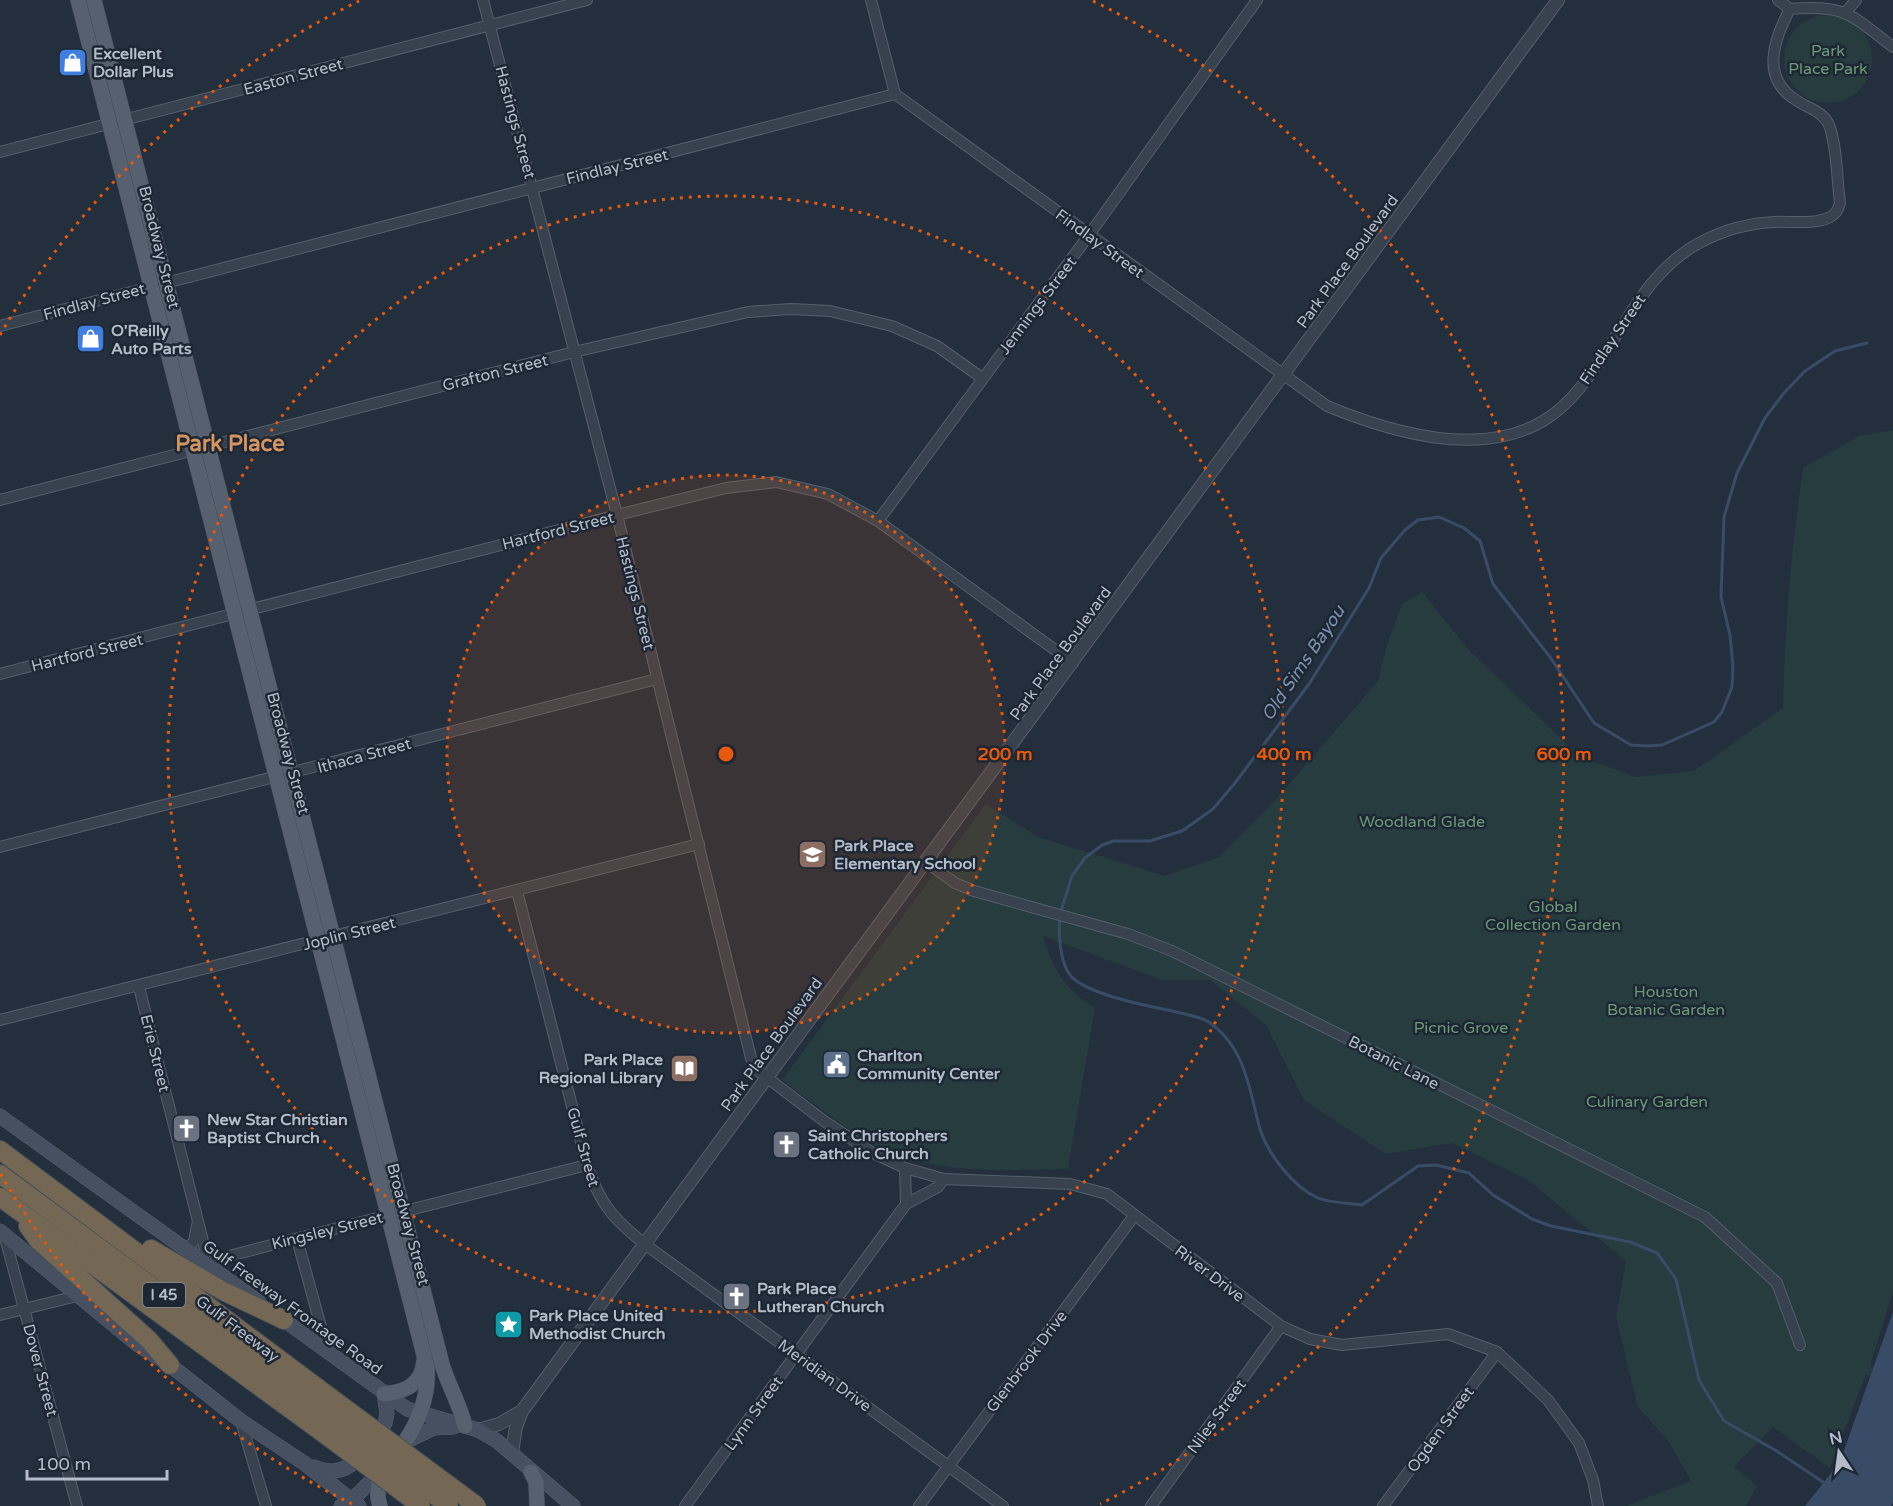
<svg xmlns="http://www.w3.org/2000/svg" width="1893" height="1506" viewBox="0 0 1893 1506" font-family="'Varela Round',sans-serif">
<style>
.green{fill:#263c3f}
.water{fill:#394c67}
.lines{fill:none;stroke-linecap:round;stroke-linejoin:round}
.stream{stroke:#394c67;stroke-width:3}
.minor-casing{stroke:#565f6c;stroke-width:12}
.tertiary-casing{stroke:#565f6c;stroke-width:14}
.secondary-casing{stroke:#565f6c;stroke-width:15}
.primary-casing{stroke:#414a57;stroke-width:16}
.motorway-casing{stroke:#434c59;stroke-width:20}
.minor{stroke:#38414e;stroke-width:10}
.tertiary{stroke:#38414e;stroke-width:12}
.secondary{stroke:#465061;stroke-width:14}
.primary{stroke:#56606e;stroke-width:15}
.motorway{stroke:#746855;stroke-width:18}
.motorway-bridge-casing{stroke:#434c59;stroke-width:20;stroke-linecap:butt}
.motorway-bridge{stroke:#746855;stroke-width:18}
.ring{fill:none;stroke:#e8590c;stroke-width:3;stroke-dasharray:3 6}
.labels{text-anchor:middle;stroke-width:5;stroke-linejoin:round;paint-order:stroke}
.shield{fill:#1d2633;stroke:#878f9c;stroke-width:1.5}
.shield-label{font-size:15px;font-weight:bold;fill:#b4bcc9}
.park-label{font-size:16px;fill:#6b9a76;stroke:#1d2633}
.poi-label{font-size:16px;font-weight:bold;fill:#b4bcc9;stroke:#1d2633;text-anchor:start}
.street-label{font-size:16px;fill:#b4bcc9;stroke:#1d2633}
.water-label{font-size:18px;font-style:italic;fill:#7c92b1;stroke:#1d2633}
.district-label{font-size:22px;font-weight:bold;fill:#d59563;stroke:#1d2633}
.centre{fill:#e8590c;stroke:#1d2633;stroke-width:3}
.ring-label{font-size:18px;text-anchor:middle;font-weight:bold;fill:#e8590c;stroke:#1d2633;stroke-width:5;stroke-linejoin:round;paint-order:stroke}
</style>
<rect width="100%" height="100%" fill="#242f3e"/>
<g class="green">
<circle cx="1828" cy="59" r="44"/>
<path d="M1893,430v861l-23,75 23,9v8l-27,-9 -36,94 -57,-41 -39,40 23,19 -11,20h-120l65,-25 -22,-39 -31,-35 -22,-90 10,-56 -98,-81 -76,-37 -66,11 -82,-54 -38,-75 -56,-45h-48l-119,-44c11,34 21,53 52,72l-27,161c-55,1 -112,5 -165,-12 -40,-12 -86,-52 -121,-77l204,-276 52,33 127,39 54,-19 54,-54 105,-122 9,-36 15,-41 20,-12 45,56 113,109 57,20 57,-6 89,-63c2,-81 8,-159 20,-240l56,-32z"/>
</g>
<path class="water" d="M1893,1312v190l-2,4h-86l35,-44z"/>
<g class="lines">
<g class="stream">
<path d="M1061,911l11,-35 13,-18 17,-13 12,-4h36l32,-10 31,-22 22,-26 74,-99 60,-96 12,-30 24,-28 13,-10 21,-3 25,11 16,13 13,43 57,73 44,66 37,22 17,1 14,-1 52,-23 8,-10 10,-25 1,-21 -3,-31 -9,-38 3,-80 13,-44 28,-55 19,-25 21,-22 30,-20 32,-8"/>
<path d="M1060,918c-2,15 0,44 10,57 15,19 78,31 102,36 11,3 26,5 35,10 39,25 42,69 53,108 8,25 33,58 58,69 12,5 31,5 44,7l56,-39 18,-1 33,8 24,22 39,24 19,7 79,16 27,11 19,26 23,101 25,41 51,29 51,34"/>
</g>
<defs>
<g id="minor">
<path d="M483,0l134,515 134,543 6,12 67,51 47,31 34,16 39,11 126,5 37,10 174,132 29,13 32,6 106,-11 49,18 51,48 31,43 14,37 5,26"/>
<path d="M871,0l24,94"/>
<path d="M1778,0l12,9"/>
<path d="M1846,12l10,-12"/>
<path d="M0,152l587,-152"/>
<path d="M0,326l895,-232 432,312c63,26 152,53 216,15 28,-16 49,-48 66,-74 26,-41 48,-82 92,-105 23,-12 48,-19 74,-20 17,-1 40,3 55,-5 6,-3 8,-7 10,-14 -3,-22 -3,-58 -11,-78 -6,-14 -22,-17 -33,-25 -36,-22 -22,-61 -6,-91 56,-5 61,6 103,38"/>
<path d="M0,500l574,-148 174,-40 43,-3 39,2 62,15 45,20 45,32"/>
<path d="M878,521l211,-286 168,-235"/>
<path d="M0,674l617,-159 109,-27 50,-6 52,12 50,27 195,142"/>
<path d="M0,847l657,-168"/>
<path d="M926,862l29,21 19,8 154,43 44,17 533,266 72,66 23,62"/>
<path d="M517,891l70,274c13,39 26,54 59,80l357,261"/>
<path d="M139,987l70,278 9,-6 53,-14 316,-80"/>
<path d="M0,1020l699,-176"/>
<path d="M906,1204l32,-17 6,-8"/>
<path d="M4,1234l73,272"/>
<path d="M297,1239l30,110"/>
<path d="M187,1250l7,-9 3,-16"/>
<path d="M0,1315l77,-19"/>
<path d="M241,1421l25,85"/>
<path d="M685,1506l221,-302 -1,-36"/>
<path d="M919,1506l215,-290"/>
<path d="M1151,1506l130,-180"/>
<path d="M1383,1506l114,-154"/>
</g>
<g id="tertiary">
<path d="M478,1430l21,-6 23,-13"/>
<path d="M512,1452l4,-25 6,-16 1036,-1411"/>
</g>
<g id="secondary">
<path d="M0,1116l259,186"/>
<path d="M0,1231l138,114 32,20 71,56 63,42 55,43"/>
<path d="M277,1315l130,94 71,21 19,11 76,65"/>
<path d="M405,1442l29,-14 20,-1"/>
<path d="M314,1467c37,16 50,-18 71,-44l2,-9 -3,-20"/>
<path d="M341,1506l10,-5 31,-31"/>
</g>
<g id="primary">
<path d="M78,0l349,1367c2,27 -8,54 -23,76 -14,21 -33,35 -24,63"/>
<path d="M94,0l348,1364c6,21 18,40 23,62"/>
<path d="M384,1394c21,-2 38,-9 40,-33"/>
<path d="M531,1472l5,10 1,24"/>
</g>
<g id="motorway">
<path d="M0,1150l338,253"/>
<path d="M0,1174l328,243"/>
<path d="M0,1197l319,233"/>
<path d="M28,1226l10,14 111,100 21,25"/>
<path d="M151,1249l72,42 61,29"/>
</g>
</defs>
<use href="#minor" class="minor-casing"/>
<use href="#tertiary" class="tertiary-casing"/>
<use href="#secondary" class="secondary-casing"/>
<use href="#primary" class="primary-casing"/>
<use href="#motorway" class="motorway-casing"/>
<use href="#minor" class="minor"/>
<use href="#tertiary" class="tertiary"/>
<use href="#secondary" class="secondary"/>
<use href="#primary" class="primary"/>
<use href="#motorway" class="motorway"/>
<defs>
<g id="motorway-bridge">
<path d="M338,1403l139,103"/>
<path d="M328,1417l121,89"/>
<path d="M319,1430l102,76"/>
</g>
</defs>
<use href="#motorway-bridge" class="motorway-bridge-casing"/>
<use href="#motorway-bridge" class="motorway-bridge"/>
</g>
<circle cx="726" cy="754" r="279" fill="#e8590c" fill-opacity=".12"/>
<g class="ring">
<circle cx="726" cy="754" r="279"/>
<circle cx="726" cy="754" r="558"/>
<path d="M352 1504A838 838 0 0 1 0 1173M0 335A838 838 0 0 1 359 1M1093 1A838 838 0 0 1 1100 1504"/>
</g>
<defs>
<symbol id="shop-square" viewBox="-11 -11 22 22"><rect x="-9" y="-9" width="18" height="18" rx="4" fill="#3f7fe0" stroke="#1d2633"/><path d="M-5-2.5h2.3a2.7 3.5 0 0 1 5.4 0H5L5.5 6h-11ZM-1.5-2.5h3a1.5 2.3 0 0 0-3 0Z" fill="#fff"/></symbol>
<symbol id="school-square" viewBox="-11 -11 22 22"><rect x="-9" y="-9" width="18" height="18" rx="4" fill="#8d6e63" stroke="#1d2633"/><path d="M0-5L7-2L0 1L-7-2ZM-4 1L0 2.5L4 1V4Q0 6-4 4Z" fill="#fff"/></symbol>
<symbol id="civic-square" viewBox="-11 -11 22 22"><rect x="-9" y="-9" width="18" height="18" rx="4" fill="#5c6f8a" stroke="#1d2633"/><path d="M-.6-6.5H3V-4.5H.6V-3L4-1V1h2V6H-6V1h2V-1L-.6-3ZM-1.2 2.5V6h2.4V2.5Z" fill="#fff"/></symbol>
<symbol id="library-square" viewBox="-11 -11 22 22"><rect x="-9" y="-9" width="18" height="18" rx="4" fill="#8d6e63" stroke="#1d2633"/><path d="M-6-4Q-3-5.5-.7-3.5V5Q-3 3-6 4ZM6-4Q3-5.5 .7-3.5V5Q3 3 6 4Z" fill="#fff"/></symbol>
<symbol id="church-square" viewBox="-11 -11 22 22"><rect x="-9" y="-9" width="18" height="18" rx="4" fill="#6b7280" stroke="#1d2633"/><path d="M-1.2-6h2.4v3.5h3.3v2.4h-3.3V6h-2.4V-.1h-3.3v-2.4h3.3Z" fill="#fff"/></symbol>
<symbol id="sight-square" viewBox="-11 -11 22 22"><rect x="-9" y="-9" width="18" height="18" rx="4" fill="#0f9aa8" stroke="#1d2633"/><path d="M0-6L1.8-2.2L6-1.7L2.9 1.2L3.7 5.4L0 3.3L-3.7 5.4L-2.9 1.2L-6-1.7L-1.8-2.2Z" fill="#fff"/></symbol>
</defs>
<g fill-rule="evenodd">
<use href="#shop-square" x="56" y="46" width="33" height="33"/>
<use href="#shop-square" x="74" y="322" width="33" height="33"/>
<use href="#school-square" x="796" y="838" width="33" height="33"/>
<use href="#civic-square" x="820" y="1048" width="33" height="33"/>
<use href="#library-square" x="668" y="1052" width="33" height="33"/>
<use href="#church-square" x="170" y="1112" width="33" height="33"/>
<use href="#church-square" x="770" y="1128" width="33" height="33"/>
<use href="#church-square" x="720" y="1280" width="33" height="33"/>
<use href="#sight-square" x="492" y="1308" width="33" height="33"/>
</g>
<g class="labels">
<rect class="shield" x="143" y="1283" width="42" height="24" rx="4.5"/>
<g class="shield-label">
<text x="164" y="1300">I 45</text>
</g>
<g class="park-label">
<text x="1828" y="56">Park<tspan x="1828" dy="18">Place Park</tspan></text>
<text x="1422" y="827">Woodland Glade</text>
<text x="1553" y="912">Global<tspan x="1553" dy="18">Collection Garden</tspan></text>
<text x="1666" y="997">Houston<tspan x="1666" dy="18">Botanic Garden</tspan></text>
<text x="1461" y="1033">Picnic Grove</text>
<text x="1647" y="1107">Culinary Garden</text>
</g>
<g class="poi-label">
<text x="93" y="59">Excellent<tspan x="93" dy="18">Dollar Plus</tspan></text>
<text x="111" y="336">O'Reilly<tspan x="111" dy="18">Auto Parts</tspan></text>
<text x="834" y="851">Park Place<tspan x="834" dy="18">Elementary School</tspan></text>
<text x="857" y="1061">Charlton<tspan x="857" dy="18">Community Center</tspan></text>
<text x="663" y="1065" text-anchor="end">Park Place<tspan x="663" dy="18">Regional Library</tspan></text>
<text x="207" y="1125">New Star Christian<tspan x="207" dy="18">Baptist Church</tspan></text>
<text x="808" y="1141">Saint Christophers<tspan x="808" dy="18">Catholic Church</tspan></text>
<text x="757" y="1294">Park Place<tspan x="757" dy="18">Lutheran Church</tspan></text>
<text x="529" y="1321">Park Place United<tspan x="529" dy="18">Methodist Church</tspan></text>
</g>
<g class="street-label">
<text transform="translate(293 76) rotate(-15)" y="6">Easton Street</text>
<text transform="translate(516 122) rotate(75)" y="6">Hastings Street</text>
<text transform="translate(617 166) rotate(-14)" y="6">Findlay Street</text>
<text transform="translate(1100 243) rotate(36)" y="6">Findlay Street</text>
<text transform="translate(160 247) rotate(76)" y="6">Broadway Street</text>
<text transform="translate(1347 261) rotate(-54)" y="6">Park Place Boulevard</text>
<text transform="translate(94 301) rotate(-15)" y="6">Findlay Street</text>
<text transform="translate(1037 305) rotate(-53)" y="6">Jennings Street</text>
<text transform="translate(1612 339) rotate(-56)" y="6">Findlay Street</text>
<text transform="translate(495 372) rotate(-14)" y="6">Grafton Street</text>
<text transform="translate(558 530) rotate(-14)" y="6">Hartford Street</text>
<text transform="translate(636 593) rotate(76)" y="6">Hastings Street</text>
<text transform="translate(87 652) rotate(-14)" y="6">Hartford Street</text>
<text transform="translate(1060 653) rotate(-54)" y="6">Park Place Boulevard</text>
<text transform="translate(289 753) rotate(75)" y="6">Broadway Street</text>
<text transform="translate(364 755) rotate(-15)" y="6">Ithaca Street</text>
<text transform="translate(349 933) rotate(-14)" y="6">Joplin Street</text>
<text transform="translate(771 1044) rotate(-54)" y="6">Park Place Boulevard</text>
<text transform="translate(156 1053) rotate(76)" y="6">Erie Street</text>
<text transform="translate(1394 1062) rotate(27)" y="6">Botanic Lane</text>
<text transform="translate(584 1147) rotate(74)" y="6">Gulf Street</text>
<text transform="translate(409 1224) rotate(75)" y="6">Broadway Street</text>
<text transform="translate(327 1230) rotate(-14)" y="6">Kingsley Street</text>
<text transform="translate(1210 1273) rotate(37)" y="6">River Drive</text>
<text transform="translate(293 1307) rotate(36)" y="6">Gulf Freeway Frontage Road</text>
<text transform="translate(238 1328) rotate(37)" y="6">Gulf Freeway</text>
<text transform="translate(1026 1361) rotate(-53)" y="6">Glenbrook Drive</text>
<text transform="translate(41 1370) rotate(75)" y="6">Dover Street</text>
<text transform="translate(825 1375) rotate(36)" y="6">Meridian Drive</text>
<text transform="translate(753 1413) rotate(-54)" y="6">Lynn Street</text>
<text transform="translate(1216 1416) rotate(-54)" y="6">Niles Street</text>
<text transform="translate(1440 1429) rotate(-54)" y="6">Ogden Street</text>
</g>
<g class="water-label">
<text transform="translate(1303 663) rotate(-56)" y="6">Old Sims Bayou</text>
</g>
<g class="district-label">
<text x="230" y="451">Park Place</text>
</g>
</g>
<circle cx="726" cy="754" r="9" class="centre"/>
<g class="ring-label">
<text x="1005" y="760">200 m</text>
<text x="1284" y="760">400 m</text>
<text x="1564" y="760">600 m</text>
</g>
<g transform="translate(1839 1452) rotate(347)" stroke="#1d2633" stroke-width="4.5" paint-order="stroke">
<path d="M0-4.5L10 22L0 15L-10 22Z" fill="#b4bcc9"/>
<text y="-9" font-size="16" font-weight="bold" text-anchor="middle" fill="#b4bcc9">N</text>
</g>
<path d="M27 1470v9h140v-9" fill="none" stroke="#b4bcc9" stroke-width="3"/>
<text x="36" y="1470" font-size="18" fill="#b4bcc9" stroke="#1d2633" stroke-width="4.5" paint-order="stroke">100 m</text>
</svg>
